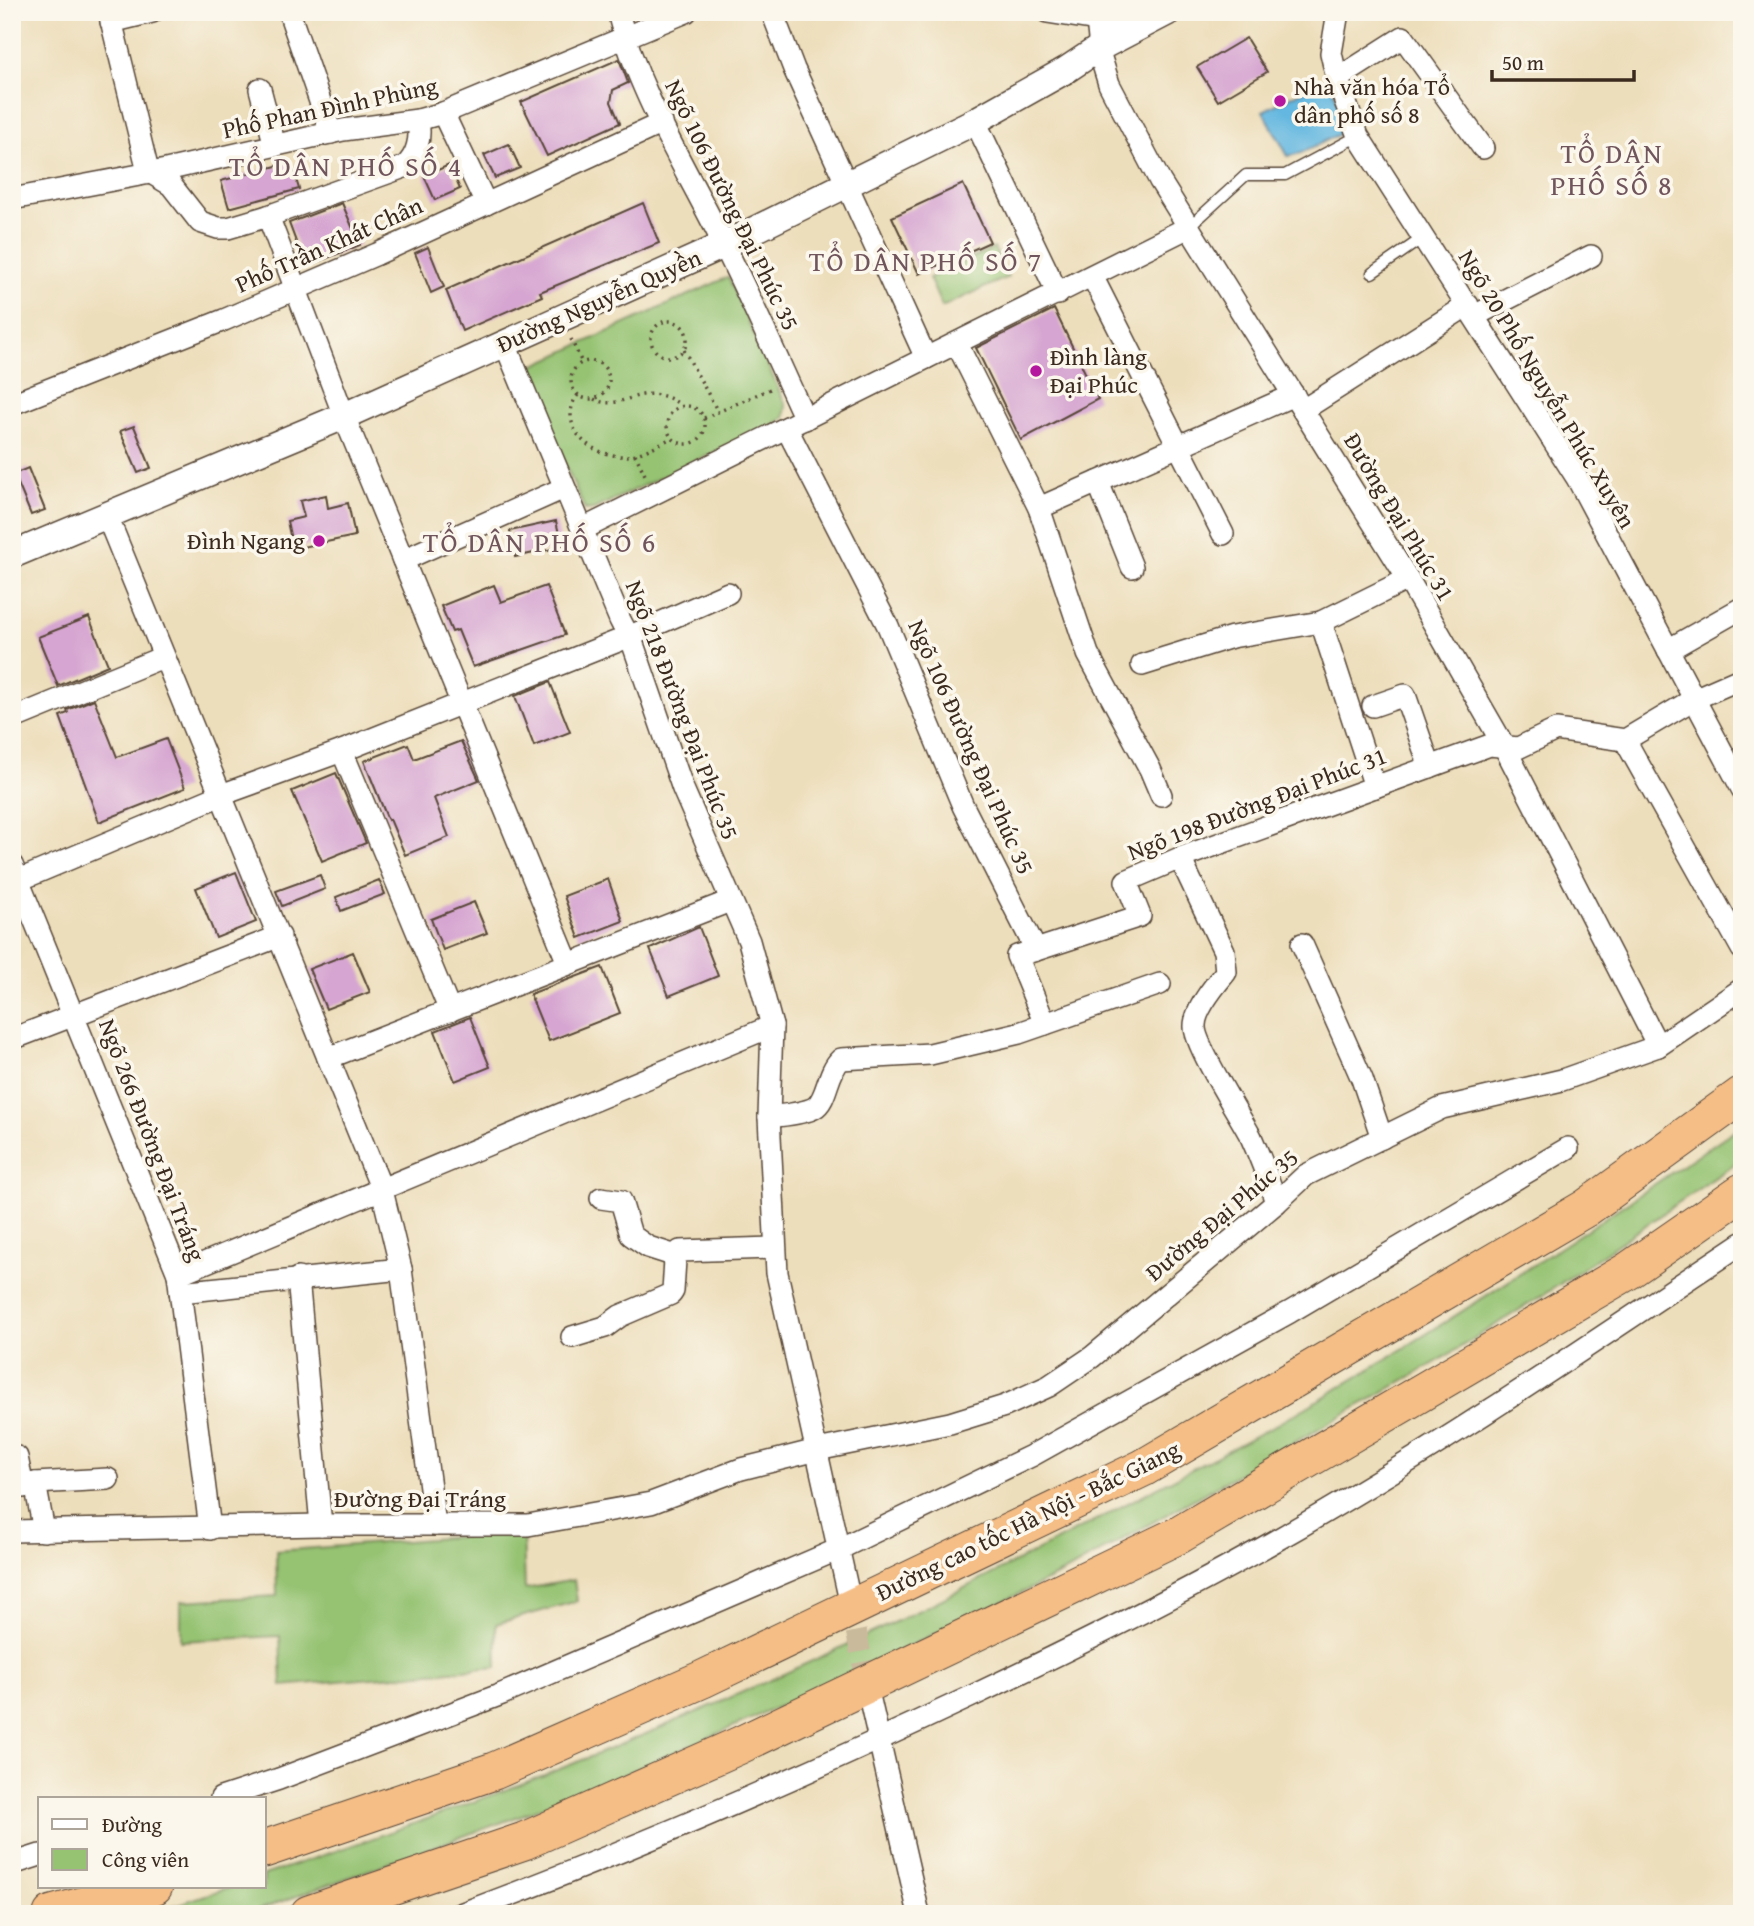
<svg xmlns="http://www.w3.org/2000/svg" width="1754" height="1926" viewBox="0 0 1754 1926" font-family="'Gentium Book Plus',serif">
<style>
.green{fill:#95c372;stroke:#687648;stroke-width:2}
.water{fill:#64b7e0;stroke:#50707f;stroke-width:2}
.building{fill:#d6a5d1}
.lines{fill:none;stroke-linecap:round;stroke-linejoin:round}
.minor-tunnel{stroke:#c9ba9c;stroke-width:21;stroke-dasharray:21 10;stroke-linecap:butt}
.service-casing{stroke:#564536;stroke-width:13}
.minor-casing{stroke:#564536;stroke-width:24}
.tertiary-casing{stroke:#564536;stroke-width:29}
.motorway-casing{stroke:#564536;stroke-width:39}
.path{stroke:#564536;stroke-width:3.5;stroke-dasharray:2 5;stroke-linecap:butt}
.service{stroke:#fff;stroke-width:10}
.minor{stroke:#fff;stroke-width:21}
.tertiary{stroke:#fff;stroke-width:26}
.motorway{stroke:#f6be87;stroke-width:37}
.poi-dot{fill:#b5179e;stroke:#fbf7ec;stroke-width:2.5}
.labels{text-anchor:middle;stroke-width:7;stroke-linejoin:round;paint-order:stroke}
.poi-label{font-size:24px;fill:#3b2a1e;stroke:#fbf7ec;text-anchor:start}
.street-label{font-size:24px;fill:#3b2a1e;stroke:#fbf7ec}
.quarter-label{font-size:28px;letter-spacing:2px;fill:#71555d;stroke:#fbf7ec}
</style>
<rect width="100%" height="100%" fill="#fbf7ec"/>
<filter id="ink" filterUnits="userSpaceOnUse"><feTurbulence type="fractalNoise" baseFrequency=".0143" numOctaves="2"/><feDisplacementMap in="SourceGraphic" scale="14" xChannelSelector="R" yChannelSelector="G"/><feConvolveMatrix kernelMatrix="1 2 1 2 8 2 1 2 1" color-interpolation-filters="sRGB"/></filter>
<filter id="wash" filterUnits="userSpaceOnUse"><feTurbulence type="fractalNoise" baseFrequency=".00686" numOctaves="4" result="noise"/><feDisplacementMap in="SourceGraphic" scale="28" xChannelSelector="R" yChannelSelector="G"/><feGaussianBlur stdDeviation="1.57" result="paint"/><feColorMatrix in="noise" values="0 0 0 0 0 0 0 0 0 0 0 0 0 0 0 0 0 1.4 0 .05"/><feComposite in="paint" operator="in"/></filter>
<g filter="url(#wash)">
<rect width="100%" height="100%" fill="#eddebb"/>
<g class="green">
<path d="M994,248l14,29 -66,30 -13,-29z"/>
<path d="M728,277l58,129 -2,12 -10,6 -180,85 -9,1 -61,-140z"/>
<path d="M1742,1125v34l-188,129 -114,72 -377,213 -244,116 -194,85 -103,41 -264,95 -12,4h-98l85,-28h31v-11c130,-43 259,-89 384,-142 170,-71 336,-152 497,-239 54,-29 109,-56 162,-87 149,-88 292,-185 435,-282z"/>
<path d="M523,1532l2,57 49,-9 3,21 -81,23 1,43 -215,19 -2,-50 -99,5v-40l96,-5 -1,-45z"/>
</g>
<path class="water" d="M1328,78l22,51 -49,24 -13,3 -25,-45z"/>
<g id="blocks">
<g class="building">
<path d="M1246,38l21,34 -49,29 -21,-34z"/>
<path d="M619,59l9,24 -15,7 -2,12 9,21 -73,33 -26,-54z"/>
<path d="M509,144l11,24 -25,10 -11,-23z"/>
<path d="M291,162l8,27 -70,19 -8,-27z"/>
<path d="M449,165l11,24 -25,11 -11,-24z"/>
<path d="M963,184l27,58 -71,32 -27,-57z"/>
<path d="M342,203l18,42 -45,18 -14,-8 -12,-32z"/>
<path d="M643,203l16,40 -119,49 2,4 -80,35 -16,-41z"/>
<path d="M428,247l16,40 -13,6 -16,-40z"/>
<path d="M1054,309l44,90 -77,41 -45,-92z"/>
<path d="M134,426l17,42 -13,5 -18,-42z"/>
<path d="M28,468l17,42 -14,5 -17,-41z"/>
<path d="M326,495l2,13 20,-5 7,33 -62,13 -6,-28 17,-4 -4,-16z"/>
<path d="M556,521l6,26 -47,10 -5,-26z"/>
<path d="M494,585l7,17 45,-16 19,49 -92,32 -15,-37 -6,2 -11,-26z"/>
<path d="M89,617l19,48 -50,21 -20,-49z"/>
<path d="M550,682l20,50 -36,14 -19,-50z"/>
<path d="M94,699l23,58 49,-18 19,49 -86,34 -39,-106 8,-3 -1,-3z"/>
<path d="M461,741l18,39 -45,18 15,39 -44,18 -15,-36 -2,1 -24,-59 44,-17 6,15z"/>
<path d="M336,773l30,70 -44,18 -30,-70z"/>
<path d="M236,872l20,50 -40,16 -20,-50z"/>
<path d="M320,875l5,14 -43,17 -6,-15z"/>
<path d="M608,879l15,42 -44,17 -15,-42z"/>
<path d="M379,880l6,14 -44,17 -5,-14z"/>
<path d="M474,902l13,31 -44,17 -12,-31z"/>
<path d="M699,927l19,49 -49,20 -19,-47z"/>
<path d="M353,952l17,40 -44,17 -17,-40z"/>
<path d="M602,967l18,46 -71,28 -19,-47z"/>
<path d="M470,1017l20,50 -35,14 -20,-50z"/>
</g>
</g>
</g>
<g filter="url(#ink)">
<use href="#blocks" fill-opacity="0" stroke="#564536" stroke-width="2"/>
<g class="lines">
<path class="minor-tunnel" d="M850,1601l19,93"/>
<defs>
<g id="service">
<path d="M1189,227l57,-52h39l73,-39"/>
<path d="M1372,273l52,-36"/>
</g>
<g id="minor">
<path d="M109,12l39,159 23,14 29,37 18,6h10l40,-12 136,-49c14,-11 17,-30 14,-47"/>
<path d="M289,12l42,121"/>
<path d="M618,12c19,77 63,148 99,219 31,61 59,125 88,188"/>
<path d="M772,12l22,57 132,289"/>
<path d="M1047,12l50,8 56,-5"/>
<path d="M1338,12l-7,41 6,26 21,57 219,342 165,311"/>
<path d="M1097,20l4,38 8,26 51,97 248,398 96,167 154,300"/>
<path d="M111,22l41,-10"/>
<path d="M1337,79l66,-42 80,111"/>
<path d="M260,89l15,57"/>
<path d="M443,113l43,91"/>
<path d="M975,121l83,173"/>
<path d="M12,199l154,-29 177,-40 75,-10 25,-7 243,-101"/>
<path d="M268,216l76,200 224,547"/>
<path d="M1092,276l131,258"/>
<path d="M1474,316l117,-60"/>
<path d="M505,344l115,276 14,27 49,142 66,152 23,85 -3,91 8,156 73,328"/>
<path d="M957,344l82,164 49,146 62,115 11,26"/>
<path d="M12,404l212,-84 153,-66 285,-131"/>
<path d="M1303,410l165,-105"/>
<path d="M1098,482l34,85"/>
<path d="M1039,508l255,-113"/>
<path d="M107,516l275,674 19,79 34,256"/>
<path d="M583,529l606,-302"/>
<path d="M403,560l161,-72"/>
<path d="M1321,622l54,165"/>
<path d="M1668,650l74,-42"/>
<path d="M1142,665l90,-28 89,-15 87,-43"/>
<path d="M1373,706l32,-11 25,72"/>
<path d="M12,719l151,-62"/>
<path d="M1625,740l117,209"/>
<path d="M342,751l108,260"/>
<path d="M1180,858l44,93 2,21c-10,12 -32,38 -31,55 0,19 45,89 56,110 10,22 18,43 25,66"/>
<path d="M12,865l166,409 32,255"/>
<path d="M12,883l209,-88 121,-44 286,-114 100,-44"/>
<path d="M1302,944l60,135 20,59"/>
<path d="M1036,950l104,-34 -14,-35 54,-23 310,-113 28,3 38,-18 69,10 69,-41 48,-21"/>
<path d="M1045,1024l115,-40"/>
<path d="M12,1039l268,-103"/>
<path d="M328,1058l402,-157"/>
<path d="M769,1117c14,-2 33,-3 45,-9 14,-8 12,-35 27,-49l89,-5 89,-21 26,-9 -28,-68 19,-6 -73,-144 -75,-180 -101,-197"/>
<path d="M601,1198l20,3 10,34 17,12 28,9"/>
<path d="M178,1274l594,-248"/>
<path d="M298,1278l23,247"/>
<path d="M180,1292l221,-23"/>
<path d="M572,1337l33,-10 15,-11 51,-22 2,-3 2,-31 5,-9 95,-3"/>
<path d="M17,1457l6,30 12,-4 9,48"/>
<path d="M35,1483l73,-4"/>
<path d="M12,1531l309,-6h207l123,-22 90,-34 76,-19 133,-27 55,-17 44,-20 43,-29 184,-154 30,-28 136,-67 120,-28 96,-34 84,-57"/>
<path d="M870,1700l49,214"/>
<path d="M221,1798l58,-19 223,-85 337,-145 192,-93 259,-144 278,-164"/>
<path d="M12,1864l28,-9"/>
<path d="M460,1914c173,-64 343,-138 510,-217 103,-49 205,-99 305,-156 161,-91 313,-195 467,-298"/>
</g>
<path id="tertiary" d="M12,555l332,-139 380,-171 251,-124 91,-51 33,-22 69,-36"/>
<g id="motorway">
<path d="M264,1849l230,-78 209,-92 440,-211 443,-260 156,-113"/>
<path d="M52,1914l102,-28"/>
<path d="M309,1914l215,-73 214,-95 441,-211 449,-264 114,-79"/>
</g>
</defs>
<use href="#service" class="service-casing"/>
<use href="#minor" class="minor-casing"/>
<use href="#tertiary" class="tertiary-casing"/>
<use href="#motorway" class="motorway-casing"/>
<g class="path">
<circle cx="669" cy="339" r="18"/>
<path d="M571,339l11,24"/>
<path d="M684,350l34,62"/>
<circle cx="590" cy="380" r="19"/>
<path d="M578,395c-5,6 -7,12 -7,20 1,27 31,42 55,41 15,-1 32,-12 46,-18"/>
<path d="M594,399c29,15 48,-22 87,6"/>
<circle cx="686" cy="425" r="19"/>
<path d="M704,418l66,-29"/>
<path d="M635,454l11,23"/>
</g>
<use href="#service" class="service"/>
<use href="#minor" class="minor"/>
<use href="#tertiary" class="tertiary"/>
<use href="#motorway" class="motorway"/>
</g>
</g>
<g class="poi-dot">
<circle cx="1280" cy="101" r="7"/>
<circle cx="1036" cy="371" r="7"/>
<circle cx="319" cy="541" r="7"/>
</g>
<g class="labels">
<g class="poi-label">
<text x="1294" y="95">Nhà văn hóa Tổ<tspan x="1294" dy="28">dân phố số 8</tspan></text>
<text x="1050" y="365">Đình làng<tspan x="1050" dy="28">Đại Phúc</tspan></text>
<text x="305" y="549" text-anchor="end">Đình Ngang</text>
</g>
<g class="street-label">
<text transform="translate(330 108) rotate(-12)" y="8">Phố Phan Đình Phùng</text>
<text transform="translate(732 205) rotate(64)" y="8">Ngõ 106 Đường Đại Phúc 35</text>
<text transform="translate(329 245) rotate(-24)" y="8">Phố Trần Khát Chân</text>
<text transform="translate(599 301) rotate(-24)" y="8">Đường Nguyễn Quyền</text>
<text transform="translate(1547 389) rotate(59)" y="8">Ngõ 20 Phố Nguyễn Phúc Xuyên</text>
<text transform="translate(1399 517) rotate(59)" y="8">Đường Đại Phúc 31</text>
<text transform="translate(682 710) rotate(69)" y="8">Ngõ 218 Đường Đại Phúc 35</text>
<text transform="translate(971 747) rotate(66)" y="8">Ngõ 106 Đường Đại Phúc 35</text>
<text transform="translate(1257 804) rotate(-21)" y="8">Ngõ 198 Đường Đại Phúc 31</text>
<text transform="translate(152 1140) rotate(69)" y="8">Ngõ 266 Đường Đại Tráng</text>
<text transform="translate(1222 1215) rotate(-40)" y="8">Đường Đại Phúc 35</text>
<text x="420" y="1507">Đường Đại Tráng</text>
<text transform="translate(1028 1521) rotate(-26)" y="8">Đường cao tốc Hà Nội - Bắc Giang</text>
</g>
<g class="quarter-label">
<text x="1612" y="163">TỔ DÂN<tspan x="1612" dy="32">PHỐ SỐ 8</tspan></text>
<text x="346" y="176">TỔ DÂN PHỐ SỐ 4</text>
<text x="926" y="271">TỔ DÂN PHỐ SỐ 7</text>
<text x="540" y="552">TỔ DÂN PHỐ SỐ 6</text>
</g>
</g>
<rect width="1754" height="1926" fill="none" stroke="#fbf7ec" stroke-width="42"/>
<rect x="38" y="1797" width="228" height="91" fill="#fbf7ec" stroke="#aea59a" stroke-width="2"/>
<rect x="52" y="1819" width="35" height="10" fill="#ffffff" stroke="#aea59a" stroke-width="2"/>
<text x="102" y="1832" font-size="21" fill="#3b2a1e">Đường</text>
<rect x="52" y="1849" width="35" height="21" fill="#95c372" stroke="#aea59a" stroke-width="2"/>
<text x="102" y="1867" font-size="21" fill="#3b2a1e">Công viên</text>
<path d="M1492 70v10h142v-10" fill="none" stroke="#3b2a1e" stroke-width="3.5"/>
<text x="1502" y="70" font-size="21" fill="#3b2a1e" stroke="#fbf7ec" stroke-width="5" paint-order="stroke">50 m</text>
</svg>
